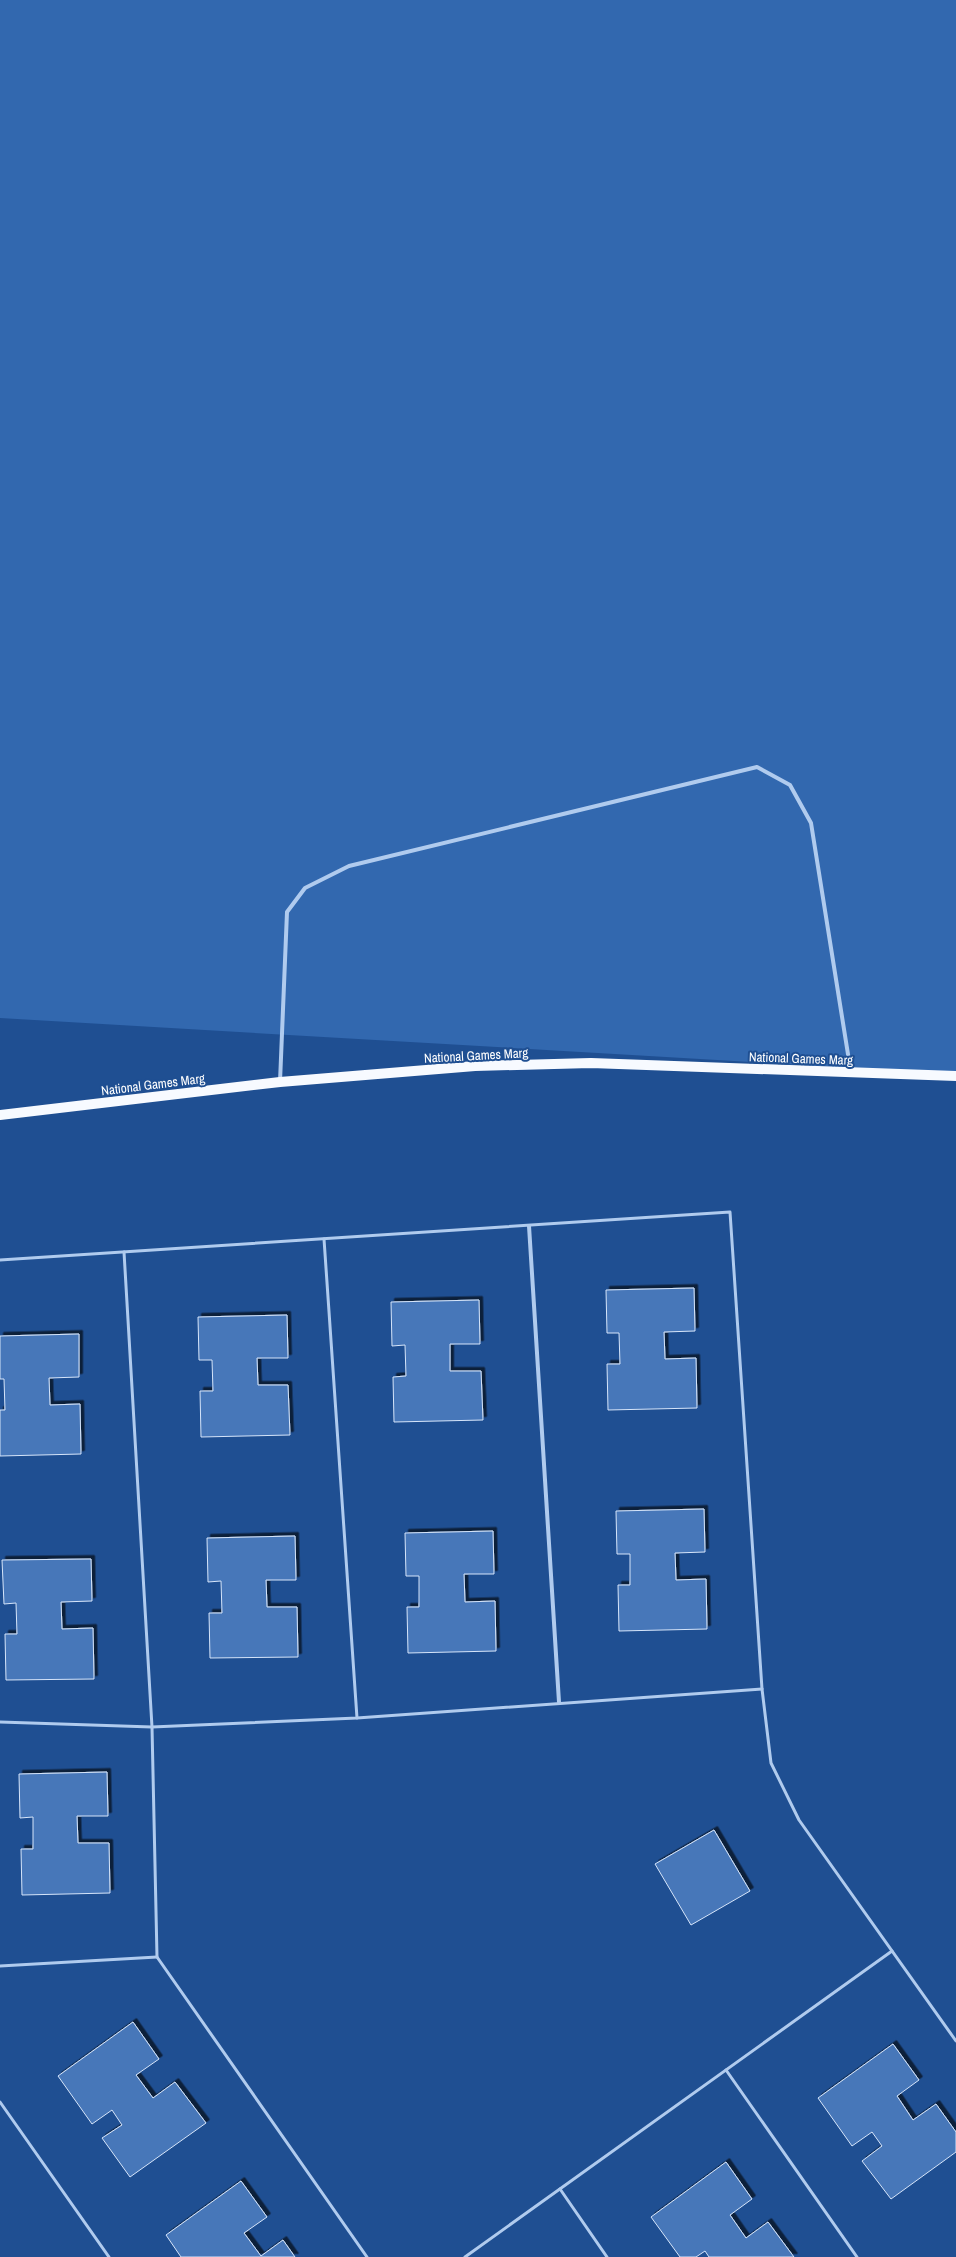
<svg xmlns="http://www.w3.org/2000/svg" width="956" height="2257" viewBox="0 0 956 2257" font-family="'Archivo Narrow',sans-serif">
<style>
.green{fill:#3268af}
.building{fill:#4777b9;stroke:#d6e5fa;filter:url(#shadow)}
.lines{fill:none;stroke-linecap:round;stroke-linejoin:round}
.service{stroke:#b0cbee;stroke-width:3}
.minor{stroke:#b0cbee;stroke-width:4}
.primary{stroke:#f7faff;stroke-width:10}
.labels{text-anchor:middle;stroke-width:4;stroke-linejoin:round;paint-order:stroke}
.street-label{font-size:13px;fill:#fff;stroke:#1f4f92}
</style>
<defs>
<filter id="shadow"><feDropShadow dx="3.5" dy="-3.5" stdDeviation="0" flood-color="#0009"/></filter>
</defs>
<rect width="100%" height="100%" fill="#1f4f92"/>
<path class="green" d="M0,0h956v1074l-956,-56z"/>
<g class="building">
<path d="M694,1288l1,43 -31,1 1,27 31,-1 1,50 -89,2 -1,-46h13l-1,-31h-12l-1,-43z"/>
<path d="M479,1300l1,44h-30v27h31l2,49 -89,2 -1,-45 13,-1 -1,-31 -13,1 -1,-44z"/>
<path d="M287,1315l1,43h-31l1,27h30l2,50 -89,2 -1,-46h13l-1,-31h-13l-1,-43z"/>
<path d="M79,1334v43l-30,1 1,27 30,-1 1,50 -81,2v-46h5l-1,-31h-4v-43z"/>
<path d="M704,1509l1,43 -30,1 1,27 30,-1 1,50 -88,2 -1,-46h12v-31h-13l-1,-43z"/>
<path d="M493,1531l1,43h-30l1,28 30,-1 1,50 -88,2 -1,-46h12v-31h-13l-1,-43z"/>
<path d="M295,1536l1,44h-30l1,27h30l1,50 -88,1 -1,-45h13l-1,-32 -13,1 -1,-44z"/>
<path d="M91,1559l1,42 -31,1 1,27 31,-1 1,51 -88,1 -1,-46h12l-1,-31 -12,1 -2,-44z"/>
<path d="M107,1772l1,44h-31l1,27h31l1,50 -88,2 -1,-46h12v-32l-13,1 -1,-44z"/>
<path d="M714,1830l36,61 -59,34 -36,-61z"/>
<path d="M133,2022l26,37 -23,16 17,23 22,-16 31,41 -76,54 -28,-39 20,-13 -10,-15 -20,14 -34,-48z"/>
<path d="M893,2044l26,36 -22,16 16,24 23,-16 20,28v20l-65,47 -29,-38 20,-15 -10,-14 -20,14 -34,-48z"/>
<path d="M726,2162l26,37 -22,16 16,23 22,-16 26,35h-85l-4,-6 -9,6h-16l-29,-40z"/>
<path d="M241,2181l26,36 -23,16 17,23 22,-16 12,17h-114l-15,-22z"/>
</g>
<g class="lines">
<g class="service">
<path d="M324,1239l33,479"/>
<path d="M124,1252l28,475 5,230 210,300"/>
<path d="M0,1260l730,-48 32,477 9,74 28,57 157,221"/>
<path d="M0,1722l152,5 205,-9 405,-29"/>
<path d="M0,1966l157,-9"/>
<path d="M726,2070l131,187"/>
<path d="M0,2102l109,155"/>
<path d="M560,2189l47,68"/>
<path d="M465,2257l427,-306"/>
</g>
<g class="minor">
<path d="M280,1082l7,-170 18,-24 44,-22 408,-99 33,18 21,38 40,250"/>
<path d="M529,1226l30,476"/>
</g>
<path class="primary" d="M0,1115l280,-33 195,-16 116,-3 365,13"/>
</g>
<g class="labels">
<g class="street-label">
<text transform="translate(476 1055) rotate(-3)" y="5">National Games Marg</text>
<text transform="translate(801 1058) rotate(2)" y="5">National Games Marg</text>
<text transform="translate(153 1084) rotate(-7)" y="5">National Games Marg</text>
</g>
</g>
</svg>
